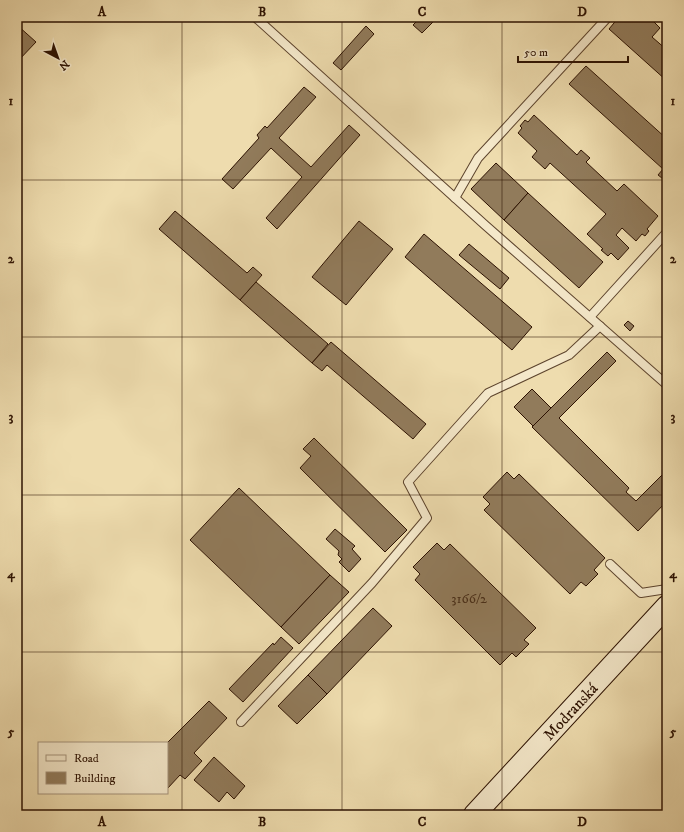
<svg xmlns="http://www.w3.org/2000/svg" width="684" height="832" viewBox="0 0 684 832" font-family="'IM FELL DW Pica',serif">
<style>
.building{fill:#917b5b;stroke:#2d1202}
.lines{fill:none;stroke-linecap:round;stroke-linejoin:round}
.service-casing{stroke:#5d442d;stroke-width:10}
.secondary-casing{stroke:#2d1202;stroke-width:23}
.service{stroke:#f4e8ca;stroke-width:8}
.secondary{stroke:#f4e8ca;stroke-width:21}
.grid{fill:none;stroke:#2d1202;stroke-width:1;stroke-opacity:0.55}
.labels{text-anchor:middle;stroke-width:3;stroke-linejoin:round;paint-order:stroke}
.number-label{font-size:14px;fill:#462c18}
.street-label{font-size:16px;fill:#2d1202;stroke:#f4e8ca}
.neatline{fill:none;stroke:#2d1202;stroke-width:1.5}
.grid-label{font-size:13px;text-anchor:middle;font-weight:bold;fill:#2d1202}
</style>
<rect width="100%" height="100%" fill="#eedcae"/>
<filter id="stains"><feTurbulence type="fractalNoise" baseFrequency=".005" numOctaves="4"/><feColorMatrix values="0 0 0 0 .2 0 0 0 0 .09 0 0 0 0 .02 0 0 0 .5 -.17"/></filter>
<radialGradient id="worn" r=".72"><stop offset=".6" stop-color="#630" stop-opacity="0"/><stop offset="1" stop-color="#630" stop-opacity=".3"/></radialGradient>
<g class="building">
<path d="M421,17h17l-16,16 -9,-8z"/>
<path d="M619,17h30l11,11 -8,9 15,13v31l-58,-52z"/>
<path d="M17,25l19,17 -19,20z"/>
<path d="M366,26l8,8 -33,36 -8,-7z"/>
<path d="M586,66l81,73v43l-9,-7 5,-6 -94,-85z"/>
<path d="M304,87l12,10 -37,41 32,29 38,-42 11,10 -83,94 -11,-11 36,-41 -31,-29 -38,41 -11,-10 37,-41 -2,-3 8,-9 2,2z"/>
<path d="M534,115l43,40 4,-5 9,8 -4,4 31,29 7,-7 34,32 -11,13 2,2 -4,5 -3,-2 -6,7 -14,-13 -6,7 13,13 -11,12 -7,-7 -3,3 -7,-6 2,-1 -16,-15 19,-20 -56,-51 -5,6 -13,-12 5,-6 -19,-18 4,-5 -2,-2 5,-6 3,2z"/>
<path d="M496,163l32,30 -24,27 -33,-31z"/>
<path d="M528,193l75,69 -24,26 -75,-68z"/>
<path d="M175,211l72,62 6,-6 9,8 -22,25 -81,-71z"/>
<path d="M359,221l34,28 -47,56 -34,-28z"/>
<path d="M424,234l108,93 -20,23 -107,-93z"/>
<path d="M469,244l40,34 -9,11 -41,-34z"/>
<path d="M256,282l72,62 -16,19 -72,-63z"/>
<path d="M628,321l6,5 -4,5 -6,-6z"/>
<path d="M331,342l95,82 -13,15 -86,-74 -5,6 -10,-8z"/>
<path d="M607,352l9,9 -57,57 70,70 -3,4 10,9 31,-31v31l-29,30 -106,-104z"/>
<path d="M532,389l19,19 -18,18 -19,-19z"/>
<path d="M314,438l93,92 -22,22 -85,-84 11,-12 -8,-7z"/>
<path d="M507,472l7,7 5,-5 86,84 -11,12 4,4 -12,12 -5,-4 -11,12 -86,-84 6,-6 -7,-7z"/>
<path d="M239,488l91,87 -49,52 -91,-87z"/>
<path d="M335,529l20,17 -3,3 9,10 -12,13 -10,-10 3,-3 -4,-4 1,-4 -13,-12z"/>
<path d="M437,543l7,7 6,-6 86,84 -12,12 5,4 -13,13 -4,-4 -12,12 -85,-85 5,-6 -7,-7z"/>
<path d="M330,575l19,17 -50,52 -18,-17z"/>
<path d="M373,608l19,18 -65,68 -19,-19z"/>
<path d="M281,637l12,11 -50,54 -14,-13 44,-46 1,2z"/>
<path d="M308,675l19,19 -30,30 -19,-18z"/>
<path d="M209,701l18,17 -33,35 8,8 -17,18 -5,-4 -13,14v-46z"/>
<path d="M214,757l31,29 -11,13 -7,-7 -8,10 -25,-22z"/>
</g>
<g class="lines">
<defs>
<g id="service">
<path d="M255,17l230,208 182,160"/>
<path d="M455,198l23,-40 130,-141"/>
<path d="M590,317l77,-85"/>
<path d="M610,564l31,29 26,-4"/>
<path d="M241,722l131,-139 55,-65 -19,-36 80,-89 81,-38 31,-29"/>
</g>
<path id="secondary" d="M474,815l193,-209"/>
</defs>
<use href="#service" class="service-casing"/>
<use href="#secondary" class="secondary-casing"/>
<use href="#service" class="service"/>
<use href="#secondary" class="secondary"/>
</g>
<path class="grid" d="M182,17v798M342,17v798M502,17v798M17,180h650M17,337h650M17,495h650M17,652h650"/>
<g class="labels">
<g class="number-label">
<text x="469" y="603">3166/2</text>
</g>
<g class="street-label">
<text transform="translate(570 711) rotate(-47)" y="6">Modranská</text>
</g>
</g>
<rect width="684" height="832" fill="none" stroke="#eedcae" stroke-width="44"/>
<rect x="38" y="742" width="130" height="52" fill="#f4e8ca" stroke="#a4927a"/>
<rect x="46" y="755" width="20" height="6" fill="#f4e8ca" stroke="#a4927a"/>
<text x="74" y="762" font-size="12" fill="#2d1202">Road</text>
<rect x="46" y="772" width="20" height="12" fill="#917b5b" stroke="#a4927a"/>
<text x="74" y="782" font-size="12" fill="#2d1202">Building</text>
<g transform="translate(58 58) rotate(139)" stroke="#f4e8ca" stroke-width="3" paint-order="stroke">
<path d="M0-3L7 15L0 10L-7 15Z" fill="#2d1202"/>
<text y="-6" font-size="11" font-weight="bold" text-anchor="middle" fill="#2d1202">N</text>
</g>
<path d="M518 56v6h110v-6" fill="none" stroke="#2d1202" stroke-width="2"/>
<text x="524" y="56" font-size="12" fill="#2d1202" stroke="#f4e8ca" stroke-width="3" paint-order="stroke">50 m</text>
<rect x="22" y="22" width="640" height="788" class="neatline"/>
<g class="grid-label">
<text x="102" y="16">A</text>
<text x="262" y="16">B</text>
<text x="422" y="16">C</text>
<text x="582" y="16">D</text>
<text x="11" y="105">1</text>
<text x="673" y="105">1</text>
<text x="11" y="263">2</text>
<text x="673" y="263">2</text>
<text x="11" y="421">3</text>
<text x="673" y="421">3</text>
<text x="11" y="578">4</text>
<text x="673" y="578">4</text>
<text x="11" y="736">5</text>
<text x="673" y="736">5</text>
<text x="102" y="826">A</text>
<text x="262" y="826">B</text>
<text x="422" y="826">C</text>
<text x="582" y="826">D</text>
</g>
<rect width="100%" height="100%" filter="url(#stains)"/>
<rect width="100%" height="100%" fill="url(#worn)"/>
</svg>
